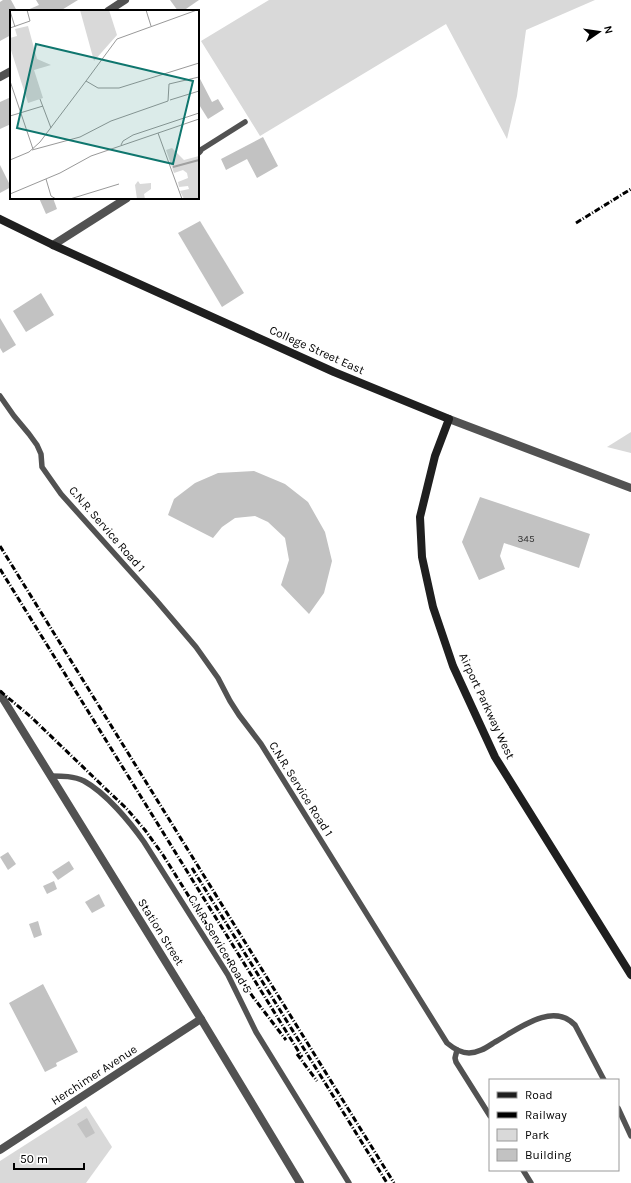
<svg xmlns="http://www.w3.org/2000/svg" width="631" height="1183" viewBox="0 0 631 1183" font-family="Karla,sans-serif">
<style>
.green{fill:#d9d9d9}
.building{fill:#c2c2c2}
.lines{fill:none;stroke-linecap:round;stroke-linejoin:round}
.service{stroke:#525252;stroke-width:5.5}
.minor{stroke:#525252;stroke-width:8}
.tertiary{stroke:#525252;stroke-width:8}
.secondary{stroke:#1f1f1f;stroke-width:8}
.rail{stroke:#000;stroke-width:3;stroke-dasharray:6 2 1 2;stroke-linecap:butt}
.labels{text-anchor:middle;stroke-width:3;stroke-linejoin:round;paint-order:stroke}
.number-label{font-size:10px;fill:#303030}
.street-label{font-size:12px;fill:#000;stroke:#fff}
.inset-river{fill:none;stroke:#a0a0a0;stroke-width:2}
.inset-road{fill:none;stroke:#999;stroke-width:1}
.view{fill:#0f766e;fill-opacity:0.15;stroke:#0f766e;stroke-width:2}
.inset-edge{fill:none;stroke:#000;stroke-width:2}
</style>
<rect width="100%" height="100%" fill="#fff"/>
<g class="green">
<path d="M269,0h326l-69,30 -9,66 -10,43 -61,-115 -186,112 -59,-95z"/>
<path d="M631,432v21l-24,-6z"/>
<path d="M86,1106l26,41 -26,36h-86v-22z"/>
</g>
<g class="building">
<path d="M3,0h8l6,11h-6v24l-11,6v-39z"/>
<path d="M36,0h42l-18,11h-35l14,-6z"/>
<path d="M170,0h29l-16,11h-5z"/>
<path d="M198,75l14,27 6,-3 6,10 -16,10 -10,-16z"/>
<path d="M11,97v27l-11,5v-27z"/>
<path d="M263,137l15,29 -21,12 -10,-19 -21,11 -5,-11z"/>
<path d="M0,165l11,22 -11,6z"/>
<path d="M39,198h14l4,11 -11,5z"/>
<path d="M200,221l44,72 -22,14 -44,-74z"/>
<path d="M41,293l13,22 -28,17 -13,-21z"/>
<path d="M0,318l16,27 -13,8 -3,-5z"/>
<path d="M254,471l31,13 23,18 17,30 7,29 -8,32 -15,21 -28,-29 8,-25 -4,-22 -17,-16 -13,-6 -20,2 -13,9 -9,11 -45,-23 6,-16 21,-16 23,-10z"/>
<path d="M480,497l110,37 -11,34 -75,-25 -4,13 5,13 -26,11 -17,-38z"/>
<path d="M8,852l8,12 -8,6 -8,-13z"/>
<path d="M69,861l5,8 -16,11 -6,-8z"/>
<path d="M54,881l3,8 -10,5 -4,-8z"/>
<path d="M99,894l6,12 -13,7 -7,-11z"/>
<path d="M38,921l4,14 -8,3 -5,-14z"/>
<path d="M43,984l35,68 -22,11 1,3 -12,6 -36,-69z"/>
<path d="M87,1118l8,15 -9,5 -9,-14z"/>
</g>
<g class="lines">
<g class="service">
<path d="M199,151l46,-29"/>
<path d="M0,396l14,20 15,18 8,11 4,9 1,13 19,27 95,106 40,47 22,31 12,23 9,14 22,29 186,299c6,5 13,10 22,10 10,0 18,-6 26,-11 22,-12 57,-41 80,-17l29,55"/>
<path d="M51,776c11,0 23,0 33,5 22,12 46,41 60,61l84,133 28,57 93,151"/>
<path d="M457,1050l-2,8 1,4 34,54"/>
<path d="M618,1108l13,28"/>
<path d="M523,1170l8,13"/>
</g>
<g class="minor">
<path d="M108,11l17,-11"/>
<path d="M0,77l11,-6"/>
</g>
<g class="tertiary">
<path d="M198,152l1,-1"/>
<path d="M53,245l74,-47"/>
<path d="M449,419l182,69"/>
<path d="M0,694l201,325 99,164"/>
<path d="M0,1150l201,-131"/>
</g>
<path class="secondary" d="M0,219l53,26 281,127 115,47 -14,37 -15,61 2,40 11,50 20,59 42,91 136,218"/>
<g class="rail">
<path d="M576,223l55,-34"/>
<path d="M0,546l394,637"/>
<path d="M0,569l302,488"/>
<path d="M0,691l31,26 77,74 18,17 19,22 18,25 75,120 15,22 33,43"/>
<path d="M192,868l195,315"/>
<path d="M297,1054l20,27"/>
</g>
</g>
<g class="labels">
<g class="number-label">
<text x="526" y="542">345</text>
</g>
<g class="street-label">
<text transform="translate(317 350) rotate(24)" y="4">College Street East</text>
<text transform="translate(107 529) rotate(49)" y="4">C.N.R. Service Road 1</text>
<text transform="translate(487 706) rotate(65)" y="4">Airport Parkway West</text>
<text transform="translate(301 789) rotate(58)" y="4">C.N.R. Service Road 1</text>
<text transform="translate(161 932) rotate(58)" y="4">Station Street</text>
<text transform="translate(220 944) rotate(59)" y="4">C.N.R. Service Road 5</text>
<text transform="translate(94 1075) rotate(-33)" y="4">Herchimer Avenue</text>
</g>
</g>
<g transform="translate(10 10)">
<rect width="189" height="189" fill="#fff"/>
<path d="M70,0h29l8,25 -23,26zM18,16l9,33 14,6 -17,5 9,28 -15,5 -18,-56v-9l7,-2 -2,-7zM162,138l12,12 15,-4v43h-15l-4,-8 9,-2 -1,-3 -9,1 -1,-5 10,-4 -1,-5 -4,-3 -9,3 -8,-23zM128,171l2,3 11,-1v6l-7,5 1,5h-8l-2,-14z" fill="#d9d9d9"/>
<path class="inset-river" d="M163,157l26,-7"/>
<path class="inset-road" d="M136,0l5,16M0,1l5,16M0,18l20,-7 -3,-11M0,71l23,68M76,71l31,-42 80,-29M30,89l11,29M160,90l29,-9M0,106l33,-10M148,123l24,66M111,135l2,-4 10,-6 66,-22M22,140l48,-13 31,-16 57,-20 1,-17 30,-7M0,150l19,-8 11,-10 46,-61 12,7h21l80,-25M36,169l5,17 5,3M0,184l50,-21 31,-17 108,-37M60,189l49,-15"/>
<path class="view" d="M26,34l157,37 -20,83 -156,-36z"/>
<rect width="189" height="189" class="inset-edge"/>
</g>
<rect x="489" y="1079" width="130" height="92" fill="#ffffff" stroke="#999999"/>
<rect x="497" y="1092" width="20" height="6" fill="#1f1f1f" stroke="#999999"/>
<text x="525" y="1099" font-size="12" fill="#000000">Road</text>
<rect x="497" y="1112" width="20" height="6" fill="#000000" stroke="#999999"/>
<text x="525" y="1119" font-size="12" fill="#000000">Railway</text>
<rect x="497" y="1129" width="20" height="12" fill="#d9d9d9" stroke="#999999"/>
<text x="525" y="1139" font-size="12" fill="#000000">Park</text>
<rect x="497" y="1149" width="20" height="12" fill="#c2c2c2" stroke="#999999"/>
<text x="525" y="1159" font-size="12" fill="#000000">Building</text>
<g transform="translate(599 32) rotate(77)" stroke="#ffffff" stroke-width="3" paint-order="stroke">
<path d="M0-3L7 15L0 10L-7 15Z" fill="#000000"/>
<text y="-6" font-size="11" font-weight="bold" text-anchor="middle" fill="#000000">N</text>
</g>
<path d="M14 1163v6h70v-6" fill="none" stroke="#000000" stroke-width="2"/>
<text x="20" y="1163" font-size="12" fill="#000000" stroke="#ffffff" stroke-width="3" paint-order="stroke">50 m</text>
</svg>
